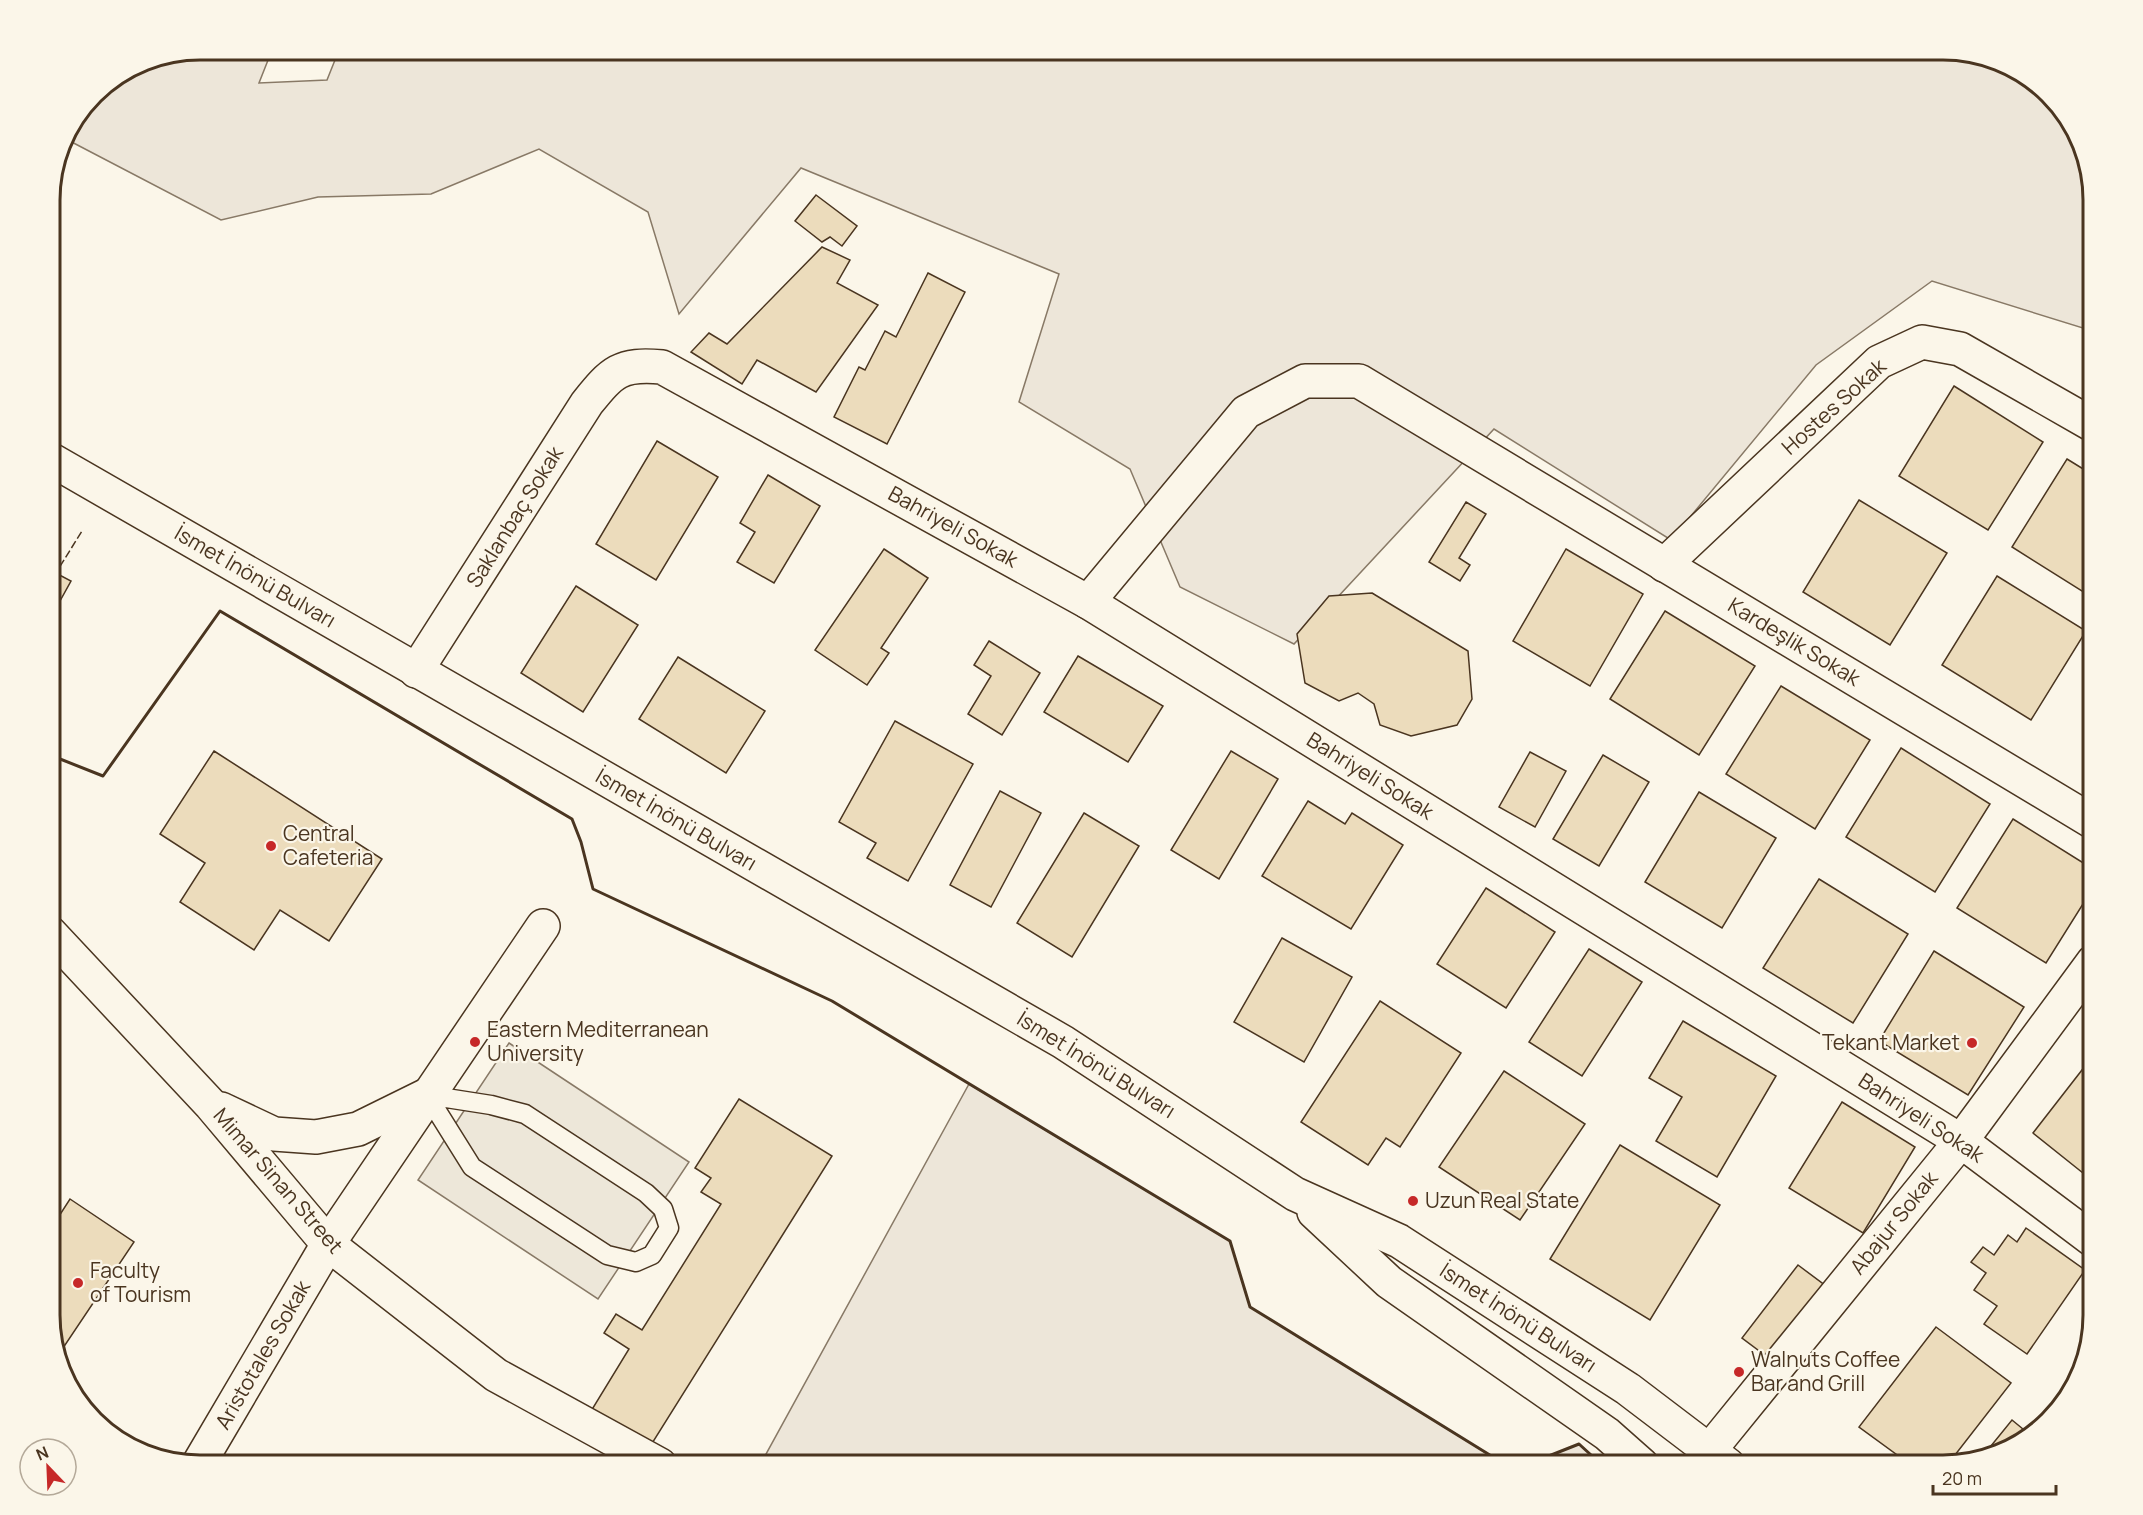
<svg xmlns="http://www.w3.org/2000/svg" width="2143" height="1515" viewBox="0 0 2143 1515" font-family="Manrope,sans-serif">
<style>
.green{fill:#ede6d9;stroke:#887966;stroke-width:1.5}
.parking{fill:#ede7d9;stroke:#887966;stroke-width:1.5}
.building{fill:#ecdcbc;stroke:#4a3520;stroke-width:1.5}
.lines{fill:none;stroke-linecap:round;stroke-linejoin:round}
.service-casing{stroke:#4a3520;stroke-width:21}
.minor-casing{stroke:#4a3520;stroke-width:36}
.primary-casing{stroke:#4a3520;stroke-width:36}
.service{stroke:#fbf6e9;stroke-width:18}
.minor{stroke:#fbf6e9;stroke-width:33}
.primary{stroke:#fbf6e9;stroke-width:33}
.fence{stroke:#4a3520;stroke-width:1.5;stroke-dasharray:8 3;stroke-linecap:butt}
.wall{stroke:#4a3520;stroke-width:3}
.poi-dot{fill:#c62828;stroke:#fbf6e9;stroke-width:2}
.labels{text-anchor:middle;stroke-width:4.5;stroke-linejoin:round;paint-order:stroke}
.street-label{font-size:21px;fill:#4a3520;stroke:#fbf6e9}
.poi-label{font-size:21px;fill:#4a3520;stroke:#fbf6e9;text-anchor:start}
.rim{fill:none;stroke:#4a3520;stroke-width:3}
</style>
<rect width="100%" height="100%" fill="#fbf6e9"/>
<g class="green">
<path d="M200,50h72l-13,33 68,-3 12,-30h1605l47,7 44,23 43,53 15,66v125l-7,5 -154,-48 -116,84 -145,175 -177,-111 -200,215 -114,-57 -50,-118 -111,-67 40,-128 -258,-106 -122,146 -31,-102 -109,-63 -108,45 -113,3 -97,23 -157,-82 1,-5 35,-46 42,-26z"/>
<path d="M969,1084l261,157 20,66 256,158h-746z"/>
<path d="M1579,1444l23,21h-76z"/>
</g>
<path class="parking" d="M509,1043l180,119 -91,137 -180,-119z"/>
<g class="building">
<path d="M816,195l41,31 -15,20 -12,-9 -8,5 -27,-21z"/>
<path d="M822,247l28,13 -13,23 41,22 -62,87 -59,-32 -15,24 -51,-32 18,-19 18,11z"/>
<path d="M928,273l37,19 -78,152 -53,-27 25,-50 6,3 20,-39 11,6z"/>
<path d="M1954,386l89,56 -55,88 -89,-54z"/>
<path d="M657,441l61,36 -62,103 -60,-36z"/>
<path d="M2067,459l26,16v123l-81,-51z"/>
<path d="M768,475l52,31 -46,77 -37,-21 18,-30 -15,-9z"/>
<path d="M1859,500l88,53 -57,92 -87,-53z"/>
<path d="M1466,502l20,12 -27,44 11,7 -10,16 -31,-19z"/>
<path d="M884,549l44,29 -47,70 8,5 -22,32 -52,-35z"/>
<path d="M1566,549l77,45 -53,92 -77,-45z"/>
<path d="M50,570l21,11 -21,38z"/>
<path d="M1997,576l89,55 -55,89 -89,-55z"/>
<path d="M576,586l62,39 -55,87 -62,-39z"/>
<path d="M1372,593l96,58 4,48 -15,26 -46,11 -31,-11 -6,-21 -16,-11 -19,8 -34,-18 -8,-49 32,-38z"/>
<path d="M1665,611l90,55 -56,89 -89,-56z"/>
<path d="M989,641l51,32 -38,62 -34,-21 23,-38 -17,-11z"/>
<path d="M1078,656l85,50 -35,56 -84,-50z"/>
<path d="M678,657l87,54 -39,62 -87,-54z"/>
<path d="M1781,686l89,54 -55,89 -89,-55z"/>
<path d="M895,721l78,43 -65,117 -41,-23 9,-15 -37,-21z"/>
<path d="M1901,748l89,56 -55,88 -89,-55z"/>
<path d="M214,751l168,108 -53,82 -49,-31 -26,40 -74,-48 25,-39 -45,-29z"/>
<path d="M1231,751l47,28 -59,100 -48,-29z"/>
<path d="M1530,752l36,19 -31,56 -36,-20z"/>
<path d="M1603,755l46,27 -50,84 -46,-27z"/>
<path d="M1000,791l41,22 -50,94 -41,-22z"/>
<path d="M1699,792l77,46 -54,90 -77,-46z"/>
<path d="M1308,801l37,23 7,-11 51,32 -52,84 -89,-53z"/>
<path d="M1084,813l55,33 -67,111 -55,-34z"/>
<path d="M2013,819l80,50v19l-47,75 -89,-55z"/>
<path d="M1819,879l89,55 -55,89 -90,-55z"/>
<path d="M1486,888l69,44 -49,76 -69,-44z"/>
<path d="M1282,938l70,39 -48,85 -70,-40z"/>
<path d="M1589,949l53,33 -60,94 -53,-34z"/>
<path d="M1934,951l90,56 -56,88 -89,-54z"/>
<path d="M1380,1001l81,52 -61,94 -14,-9 -18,27 -67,-43z"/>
<path d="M1683,1021l93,55 -59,101 -61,-36 26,-44 -33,-19z"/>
<path d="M2089,1061l4,4v116l-60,-48z"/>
<path d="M1504,1071l81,53 -65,96 -81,-53z"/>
<path d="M739,1099l93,57 -186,297 -58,-37 41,-67 -25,-16 12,-19 26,16 79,-126 -20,-12 10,-14 -16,-10z"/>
<path d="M1842,1102l73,45 -52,86 -74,-45z"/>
<path d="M1620,1145l100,60 -70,115 -100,-61z"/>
<path d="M70,1199l64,43 -75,112 -9,-29v-95z"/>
<path d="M2026,1228l59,42 -58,84 -43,-30 13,-18 -23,-16 12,-17 -15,-11 12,-15 11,8 14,-20 9,7z"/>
<path d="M1798,1265l32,24 -56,73 -32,-24z"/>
<path d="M1936,1327l75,56 -63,81 -37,1 -52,-38z"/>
<path d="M2012,1420l17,14 -19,16 -28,7z"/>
</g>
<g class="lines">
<defs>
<path id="service" d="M427,1095l64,10 34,9 121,79 17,16 6,19 -17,27 -16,7 -29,-7 -135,-88z"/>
<g id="minor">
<path d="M1664,565l215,-203 43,-20 38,7 133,76"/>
<path d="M1088,602l158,-190 59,-31h54l734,441"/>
<path d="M416,671l171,-268c25,-31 33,-40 75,-36l426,235 873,539 132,99"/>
<path d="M50,933l161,172 117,139 168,131 164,90"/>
<path d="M221,1109l53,25 42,3 42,-8 67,-33"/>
<path d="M1709,1451l252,-310 132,-179"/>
<path d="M198,1465l130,-221 215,-318"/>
</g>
<g id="primary">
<path d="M50,459l1013,583 232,152 104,47 229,148 100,76"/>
<path d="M1314,1212l75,70 218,152 35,31"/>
</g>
</defs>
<use href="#service" class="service-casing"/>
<use href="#minor" class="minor-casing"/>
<use href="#primary" class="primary-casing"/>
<use href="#service" class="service"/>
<use href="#minor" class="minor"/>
<use href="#primary" class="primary"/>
<path class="fence" d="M54,576l28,-45"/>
<g class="wall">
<path d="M50,755l53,21 117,-165 352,208 9,23 12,47 239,112 398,240 20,66 256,158"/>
<path d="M1526,1465l53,-21 23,21"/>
</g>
</g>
<g class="poi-dot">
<circle cx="271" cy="846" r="6"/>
<circle cx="475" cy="1042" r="6"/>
<circle cx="1972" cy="1043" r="6"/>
<circle cx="1413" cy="1201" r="6"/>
<circle cx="78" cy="1283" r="6"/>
<circle cx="1739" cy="1372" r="6"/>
</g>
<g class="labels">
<g class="street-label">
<text transform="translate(1834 407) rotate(-42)" y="7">Hostes Sokak</text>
<text transform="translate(515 517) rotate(-58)" y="7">Saklanbaç Sokak</text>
<text transform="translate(953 527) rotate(29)" y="7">Bahriyeli Sokak</text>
<text transform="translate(255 577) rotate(30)" y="7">İsmet İnönü Bulvarı</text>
<text transform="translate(1794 642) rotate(31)" y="7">Kardeşlik Sokak</text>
<text transform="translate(1370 776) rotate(32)" y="7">Bahriyeli Sokak</text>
<text transform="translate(676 820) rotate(30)" y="7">İsmet İnönü Bulvarı</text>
<text transform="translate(1096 1065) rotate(32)" y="7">İsmet İnönü Bulvarı</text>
<text transform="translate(1921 1118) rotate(33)" y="7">Bahriyeli Sokak</text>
<text transform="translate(278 1181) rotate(49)" y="7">Mimar Sinan Street</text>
<text transform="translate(1894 1223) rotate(-51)" y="7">Abajur Sokak</text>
<text transform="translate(1518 1318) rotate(33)" y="7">İsmet İnönü Bulvarı</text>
<text transform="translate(263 1355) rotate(-60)" y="7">Aristotales Sokak</text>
</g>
<g class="poi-label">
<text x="283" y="841">Central<tspan x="283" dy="24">Cafeteria</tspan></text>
<text x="487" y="1037">Eastern Mediterranean<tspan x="487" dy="24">University</tspan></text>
<text x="1960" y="1050" text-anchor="end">Tekant Market</text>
<text x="1425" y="1208">Uzun Real State</text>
<text x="90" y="1278">Faculty<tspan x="90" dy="24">of Tourism</tspan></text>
<text x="1751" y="1367">Walnuts Coffee<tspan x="1751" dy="24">Bar and Grill</tspan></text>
</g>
</g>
<path d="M0 0H2143V1515H0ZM200 60H1943A140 140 0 0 1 2083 200V1315A140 140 0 0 1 1943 1455H200A140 140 0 0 1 60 1315V200A140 140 0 0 1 200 60Z" fill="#fbf6e9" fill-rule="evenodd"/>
<path class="rim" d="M200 60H1943A140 140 0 0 1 2083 200V1315A140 140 0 0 1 1943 1455H200A140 140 0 0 1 60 1315V200A140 140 0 0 1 200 60Z"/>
<g transform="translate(48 1467) rotate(337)"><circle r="28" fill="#fbf6e9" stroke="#b4a999" stroke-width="1.5"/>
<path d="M0-4.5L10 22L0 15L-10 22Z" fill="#c62828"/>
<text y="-9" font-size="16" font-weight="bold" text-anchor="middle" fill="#4a3520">N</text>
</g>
<path d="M1933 1485v9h123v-9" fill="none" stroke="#4a3520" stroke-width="3"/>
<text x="1942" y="1485" font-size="18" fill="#4a3520" stroke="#fbf6e9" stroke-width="4.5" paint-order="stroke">20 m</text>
</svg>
